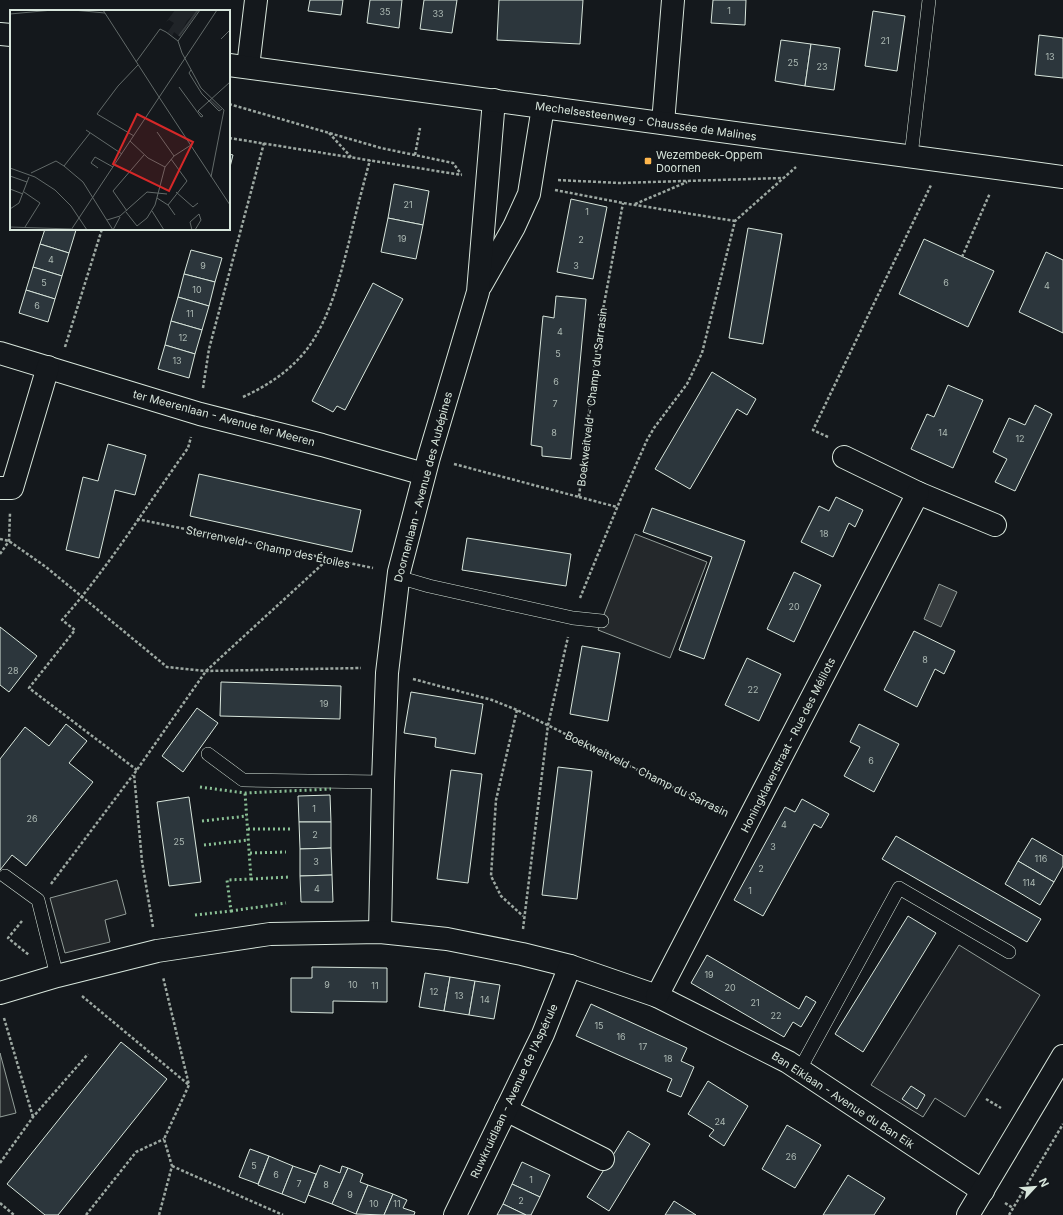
<svg xmlns="http://www.w3.org/2000/svg" width="1063" height="1215" viewBox="0 0 1063 1215" font-family="Inter,sans-serif">
<style>
.green{fill:#202428;stroke:#939e99}
.parking{fill:#24282b;stroke:#939e99}
.water{fill:#363b3e;stroke:#939e99}
.building{fill:#2c363c;stroke:#d8e6dc}
.lines{fill:none;stroke-linecap:round;stroke-linejoin:round}
.service-casing{stroke:#d8e6dc;stroke-width:14}
.minor-casing{stroke:#d8e6dc;stroke-width:24}
.secondary-casing{stroke:#d8e6dc;stroke-width:24}
.path{stroke:#9da8a2;stroke-width:2.5;stroke-dasharray:3 2;stroke-linecap:butt}
.service{stroke:#14181c;stroke-width:13}
.minor{stroke:#14181c;stroke-width:22}
.secondary{stroke:#14181c;stroke-width:22}
.hedge{stroke:#8ac095;stroke-width:3;stroke-dasharray:2 3;stroke-linecap:butt}
.poi-dot{fill:#ffb74d;stroke:#14181c;stroke-width:1.5}
.labels{text-anchor:middle;stroke-width:3;stroke-linejoin:round;paint-order:stroke}
.number-label{font-size:9px;fill:#adbab4}
.street-label{font-size:11px;fill:#d8e6dc;stroke:#14181c}
.poi-label{font-size:11px;fill:#d8e6dc;stroke:#14181c;text-anchor:start}
.inset-river{fill:none;stroke:#363b3e;stroke-width:2}
.inset-road{fill:none;stroke:#626a69;stroke-width:1}
.view{fill:#d62828;fill-opacity:0.15;stroke:#d62828;stroke-width:2}
.inset-edge{fill:none;stroke:#d8e6dc;stroke-width:2}
</style>
<rect width="100%" height="100%" fill="#14181c"/>
<path class="green" d="M959,945l81,50 -75,122 -30,-19 -12,19 -52,-32z"/>
<g class="parking">
<path d="M635,534l72,28 -37,96 -72,-28z"/>
<path d="M117,880l9,34 -21,6 5,22 -45,11 -15,-55z"/>
<path d="M0,1053l16,60 -16,4z"/>
</g>
<path class="water" d="M939,584l18,8 -16,35 -17,-8z"/>
<g class="building">
<path d="M310,0h33l-2,15 -33,-4z"/>
<path d="M370,0h32l-3,28 -32,-5z"/>
<path d="M424,0h33l-5,33 -32,-4z"/>
<path d="M499,0h84l-3,44 -83,-4z"/>
<path d="M713,0h33l-1,25 -34,-2z"/>
<path d="M873,11l32,5 -8,55 -32,-5z"/>
<path d="M1039,35l24,3v40l-28,-3z"/>
<path d="M781,40l30,4 -6,42 -30,-5z"/>
<path d="M811,44l29,4 -6,42 -29,-4z"/>
<path d="M229,154l4,1 -4,16z"/>
<path d="M394,184l35,7 -6,34 -35,-7z"/>
<path d="M571,199l36,8 -14,72 -36,-7z"/>
<path d="M388,218l35,7 -7,34 -35,-7z"/>
<path d="M748,228l34,6 -19,110 -34,-6z"/>
<path d="M45,229l31,1 -7,23 -29,-9z"/>
<path d="M924,239l70,32 -26,56 -69,-33z"/>
<path d="M40,244l29,9 -7,23 -29,-9z"/>
<path d="M191,250l31,8 -7,24 -31,-8z"/>
<path d="M1046,252l17,8v73l-44,-21z"/>
<path d="M33,267l29,9 -7,23 -29,-9z"/>
<path d="M184,274l31,8 -6,24 -31,-9z"/>
<path d="M373,283l30,16 -58,111 -8,-4 -4,6 -21,-11z"/>
<path d="M26,290l29,9 -7,23 -29,-9z"/>
<path d="M556,296l30,3 -15,160 -29,-3v-9l-11,-2 12,-129 11,2z"/>
<path d="M178,297l31,9 -7,24 -31,-9z"/>
<path d="M171,321l31,9 -7,24 -30,-9z"/>
<path d="M165,345l30,9 -6,24 -31,-9z"/>
<path d="M712,372l44,27 -9,16 -10,-6 -47,80 -35,-20z"/>
<path d="M948,385l35,15 -30,68 -42,-19 16,-35 7,3z"/>
<path d="M1035,405l17,9 -37,77 -20,-9 12,-23 -14,-7 16,-34 16,7z"/>
<path d="M108,444l38,11 -11,40 -20,-5 -16,68 -33,-8 17,-73 15,4z"/>
<path d="M199,474l162,36 -9,42 -162,-36z"/>
<path d="M836,497l27,13 -8,17 -6,-4 -16,34 -32,-15 18,-36 10,5z"/>
<path d="M652,508l93,33 -41,118 -25,-9 33,-93 -69,-25z"/>
<path d="M467,538l104,16 -5,32 -104,-16z"/>
<path d="M794,572l27,13 -27,57 -27,-13z"/>
<path d="M0,627l37,29 -28,36 -9,-7z"/>
<path d="M914,631l41,20 -11,23 -9,-5 -18,38 -33,-17z"/>
<path d="M582,646l38,7 -12,68 -38,-7z"/>
<path d="M747,658l34,16 -22,47 -34,-16z"/>
<path d="M221,682l120,4 -1,33 -120,-3z"/>
<path d="M411,692l72,12 -8,50 -40,-7 1,-9 -32,-5z"/>
<path d="M197,708l21,15 -35,49 -21,-16z"/>
<path d="M66,724l21,17 -18,22 24,19 -67,84 -14,-11 -12,15v-111l25,-32 24,19z"/>
<path d="M859,724l40,20 -25,48 -30,-16 16,-29 -10,-5z"/>
<path d="M558,767l34,4 -15,128 -35,-4z"/>
<path d="M451,770l31,4 -14,109 -31,-4z"/>
<path d="M330,795l1,27h-32l-1,-26z"/>
<path d="M189,797l12,85 -32,4 -12,-84z"/>
<path d="M802,799l27,15 -8,14 -7,-4 -51,92 -29,-16 51,-93 10,5z"/>
<path d="M299,822h32v26l-31,1z"/>
<path d="M896,836l145,83 -14,23 -145,-83z"/>
<path d="M1032,838l31,18v10l-9,16 -36,-21z"/>
<path d="M331,848l1,27 -32,1v-27z"/>
<path d="M1018,861l36,21 -14,23 -35,-21z"/>
<path d="M332,875l1,27h-32l-1,-26z"/>
<path d="M908,916l28,17 -73,119 -28,-18z"/>
<path d="M707,955l92,54 7,-13 10,6 -15,25 -8,-5 -9,15 -93,-54z"/>
<path d="M312,967l75,1v34l-54,-1v12l-42,-1v-34h21z"/>
<path d="M425,973l25,4 -6,34 -25,-4z"/>
<path d="M450,977l25,4 -6,34 -25,-4z"/>
<path d="M475,981l25,4 -6,34 -25,-4z"/>
<path d="M591,1004l96,44 -6,13 13,6 -13,30 -14,-6 5,-12 -96,-43z"/>
<path d="M121,1042l46,37 -109,136h-13l-38,-31z"/>
<path d="M708,1081l40,25 -24,40 -15,-10 5,-6 -26,-16z"/>
<path d="M911,1086l14,9 -8,14 -15,-10z"/>
<path d="M787,1125l34,20 -26,43 -33,-19z"/>
<path d="M628,1131l22,13 -41,67 -22,-14z"/>
<path d="M250,1149l19,7 -11,28 -19,-7z"/>
<path d="M269,1156l24,10 -11,28 -24,-9z"/>
<path d="M522,1162l28,13 -10,22 -28,-13z"/>
<path d="M320,1165l20,8 2,-7 6,2 -16,36 -24,-9z"/>
<path d="M293,1166l23,8 -11,29 -23,-9z"/>
<path d="M348,1168l15,6 -3,8 8,3 -12,29 -24,-10z"/>
<path d="M848,1175l37,23 -11,17h-51z"/>
<path d="M512,1184l28,13 -9,18h-5l-23,-11z"/>
<path d="M368,1185l25,9 -9,21 -28,-1z"/>
<path d="M393,1194l14,6 -4,8 12,4 -1,3h-30z"/>
<path d="M674,1201l22,14h-31z"/>
<path d="M503,1204l23,11h-29z"/>
</g>
<g class="lines">
<defs>
<g id="service">
<path d="M911,156l18,-156"/>
<path d="M398,577l31,9 144,32 29,3"/>
<path d="M208,754l35,26 140,2"/>
<path d="M5,876l33,24 19,76"/>
<path d="M800,1069l99,-181 110,64"/>
</g>
<g id="minor">
<path d="M248,67l8,-67"/>
<path d="M663,123l10,-123"/>
<path d="M481,285l33,-58 15,-33 14,-87"/>
<path d="M0,353l200,61 122,31 102,29"/>
<path d="M844,457l74,36 77,32"/>
<path d="M0,488h12l36,-121"/>
<path d="M380,932l3,-150 4,-109 12,-101 30,-115 49,-165 16,-192"/>
<path d="M0,993l57,-17 100,-25 113,-17 110,-2 67,7 75,15 48,12 87,30 131,66 195,129"/>
<path d="M657,996l261,-503"/>
<path d="M506,1110l97,49"/>
<path d="M455,1215l88,-181 27,-68"/>
<path d="M968,1215l95,-159"/>
</g>
<g id="secondary">
<path d="M0,34l11,1"/>
<path d="M229,65l834,112"/>
</g>
</defs>
<use href="#service" class="service-casing"/>
<use href="#minor" class="minor-casing"/>
<use href="#secondary" class="secondary-casing"/>
<g class="path">
<path d="M229,104l152,44 72,15 8,11"/>
<path d="M329,133l22,24"/>
<path d="M229,138l233,37"/>
<path d="M415,155l5,-27"/>
<path d="M558,180l61,3 164,-5"/>
<path d="M555,190l68,13 112,18"/>
<path d="M635,204l52,-22"/>
<path d="M962,257l28,-64"/>
<path d="M65,347l37,-118"/>
<path d="M203,388l6,-39 55,-206"/>
<path d="M243,397c26,-12 50,-28 67,-52 20,-29 29,-65 38,-99 7,-29 14,-57 22,-86"/>
<path d="M828,437l-15,-7 118,-245"/>
<path d="M454,464l125,33 19,-161 25,-133"/>
<path d="M579,497l38,10"/>
<path d="M137,519l236,49"/>
<path d="M0,539l9,2 37,26 121,100 39,4 155,-3"/>
<path d="M0,554l9,-13 1,-28"/>
<path d="M580,598l39,-95 28,-63 7,-12 33,-44 15,-31 33,-132 61,-54"/>
<path d="M413,679l79,21 25,10 206,102"/>
<path d="M517,710l-21,90 -5,76 10,20 22,20"/>
<path d="M137,770l-108,-82 46,-58 -13,-10c47,-53 85,-115 126,-172l3,-11"/>
<path d="M51,884l82,-109"/>
<path d="M22,921l-14,17 21,17"/>
<path d="M153,927l-11,-66 -8,-87 72,-103 121,-111"/>
<path d="M523,929l25,-204 20,-88"/>
<path d="M82,996l107,89"/>
<path d="M4,1018l29,99"/>
<path d="M986,1099l15,9"/>
<path d="M0,1163l33,-46 55,-63"/>
<path d="M172,1166l111,49"/>
<path d="M0,1203l14,12"/>
<path d="M1005,1203l8,5"/>
<path d="M86,1215l50,-63 28,-13"/>
<path d="M159,1215l13,-49 -8,-27 25,-54 -26,-108"/>
<path d="M1009,1215l54,-91"/>
</g>
<use href="#service" class="service"/>
<use href="#minor" class="minor"/>
<use href="#secondary" class="secondary"/>
<g class="hedge">
<path d="M200,787l45,6 86,-4"/>
<path d="M202,821l45,-5"/>
<path d="M248,829h44"/>
<path d="M204,845l45,-5"/>
<path d="M250,853l36,-1"/>
<path d="M251,879l38,-2"/>
<path d="M231,911l55,-8"/>
<path d="M195,915l36,-4 -4,-31 24,-1 -6,-86"/>
</g>
</g>
<rect class="poi-dot" x="644" y="157" width="8" height="8" rx="2"/>
<g class="labels">
<g class="number-label">
<text x="729" y="14">1</text>
<text x="385" y="15">35</text>
<text x="438" y="17">33</text>
<text x="885" y="44">21</text>
<text x="1050" y="60">13</text>
<text x="793" y="66">25</text>
<text x="822" y="70">23</text>
<text x="408" y="208">21</text>
<text x="587" y="215">1</text>
<text x="402" y="242">19</text>
<text x="581" y="243">2</text>
<text x="51" y="263">4</text>
<text x="203" y="269">9</text>
<text x="576" y="269">3</text>
<text x="44" y="286">5</text>
<text x="946" y="286">6</text>
<text x="1047" y="289">4</text>
<text x="197" y="293">10</text>
<text x="37" y="309">6</text>
<text x="190" y="317">11</text>
<text x="560" y="335">4</text>
<text x="183" y="341">12</text>
<text x="558" y="357">5</text>
<text x="177" y="364">13</text>
<text x="556" y="385">6</text>
<text x="555" y="407">7</text>
<text x="554" y="436">8</text>
<text x="943" y="436">14</text>
<text x="1020" y="442">12</text>
<text x="824" y="537">18</text>
<text x="794" y="610">20</text>
<text x="925" y="663">8</text>
<text x="13" y="674">28</text>
<text x="753" y="693">22</text>
<text x="324" y="707">19</text>
<text x="871" y="764">6</text>
<text x="314" y="812">1</text>
<text x="32" y="822">26</text>
<text x="784" y="828">4</text>
<text x="315" y="838">2</text>
<text x="179" y="845">25</text>
<text x="773" y="850">3</text>
<text x="1041" y="862">116</text>
<text x="316" y="865">3</text>
<text x="761" y="872">2</text>
<text x="1029" y="886">114</text>
<text x="317" y="892">4</text>
<text x="750" y="894">1</text>
<text x="709" y="978">19</text>
<text x="327" y="988">9</text>
<text x="353" y="988">10</text>
<text x="375" y="989">11</text>
<text x="730" y="991">20</text>
<text x="434" y="995">12</text>
<text x="459" y="999">13</text>
<text x="485" y="1003">14</text>
<text x="755" y="1006">21</text>
<text x="776" y="1019">22</text>
<text x="599" y="1029">15</text>
<text x="621" y="1040">16</text>
<text x="643" y="1050">17</text>
<text x="668" y="1062">18</text>
<text x="720" y="1125">24</text>
<text x="791" y="1160">26</text>
<text x="254" y="1169">5</text>
<text x="276" y="1178">6</text>
<text x="531" y="1183">1</text>
<text x="299" y="1187">7</text>
<text x="326" y="1188">8</text>
<text x="350" y="1198">9</text>
<text x="521" y="1204">2</text>
<text x="374" y="1207">10</text>
<text x="397" y="1207">11</text>
</g>
<g class="street-label">
<text transform="translate(646 121) rotate(8)" y="4">Mechelsesteenweg - Chaussée de Malines</text>
<text transform="translate(592 397) rotate(-83)" y="4">Boekweitveld - Champ du Sarrasin</text>
<text transform="translate(224 418) rotate(15)" y="4">ter Meerenlaan - Avenue ter Meeren</text>
<text transform="translate(423 487) rotate(-75)" y="4">Doornenlaan - Avenue des Aubépines</text>
<text transform="translate(268 547) rotate(12)" y="4">Sterrenveld - Champ des Étoiles</text>
<text transform="translate(788 745) rotate(-63)" y="4">Honingklaverstraat - Rue des Mélilots</text>
<text transform="translate(647 774) rotate(26)" y="4">Boekweitveld - Champ du Sarrasin</text>
<text transform="translate(514 1091) rotate(-65)" y="4">Ruwkruidlaan - Avenue de l'Aspérule</text>
<text transform="translate(843 1100) rotate(33)" y="4">Ban Eiklaan - Avenue du Ban Eik</text>
</g>
<g class="poi-label">
<text x="656" y="159">Wezembeek-Oppem<tspan x="656" dy="13">Doornen</tspan></text>
</g>
</g>
<g transform="translate(10 10)">
<rect width="220" height="220" fill="#14181c"/>
<path d="M165,0h23l-11,11 -8,15 -5,-4 -2,4 -5,-3 7,-10 -5,-3 -3,2z" fill="#202428"/>
<path class="inset-river" d="M169,26l19,-26M200,90l10,9"/>
<path class="inset-road" d="M63,0l32,3M93,0l56,87M0,4l43,-4M211,29l9,-9M168,31l22,-31M126,52l24,-33 6,3 12,9 4,12 19,35 23,22M181,60l-2,3 13,21 17,17 3,-2M169,77l22,30 2,-1 -5,-5M149,87l71,108M188,101l32,-29M76,120l36,24M147,122l17,24M124,126l-37,-22 21,-28 20,-21M120,131l18,17 17,9M54,156l26,-33M0,158l25,9 20,13 16,16 16,24M88,158l-7,-5 4,-6 18,10M21,163l25,-12 8,5 19,16 30,48M0,166l17,6M201,167l13,-67M0,179l13,5M14,182l16,11 -15,24M166,182l17,15 5,-4M147,188l11,7 7,10M158,195l19,-24 -16,-22M0,199l9,-6 10,-26M117,201l-14,-20 31,-36M142,201l12,19M116,202l11,14 10,-8 8,-13 10,-38 9,-11 17,-11M97,210l13,-4 27,-24 20,2M0,217l61,2M61,220l146,-220M103,220l7,-13M182,220l-2,-8 9,-8 2,6 -6,10"/>
<path class="view" d="M127,104l56,28 -24,49 -56,-27z"/>
<rect width="220" height="220" class="inset-edge"/>
</g>
<g transform="translate(1035 1187) rotate(64)" stroke="#14181c" stroke-width="3" paint-order="stroke">
<path d="M0-3L7 15L0 10L-7 15Z" fill="#d8e6dc"/>
<text y="-6" font-size="11" font-weight="bold" text-anchor="middle" fill="#d8e6dc">N</text>
</g>
</svg>
